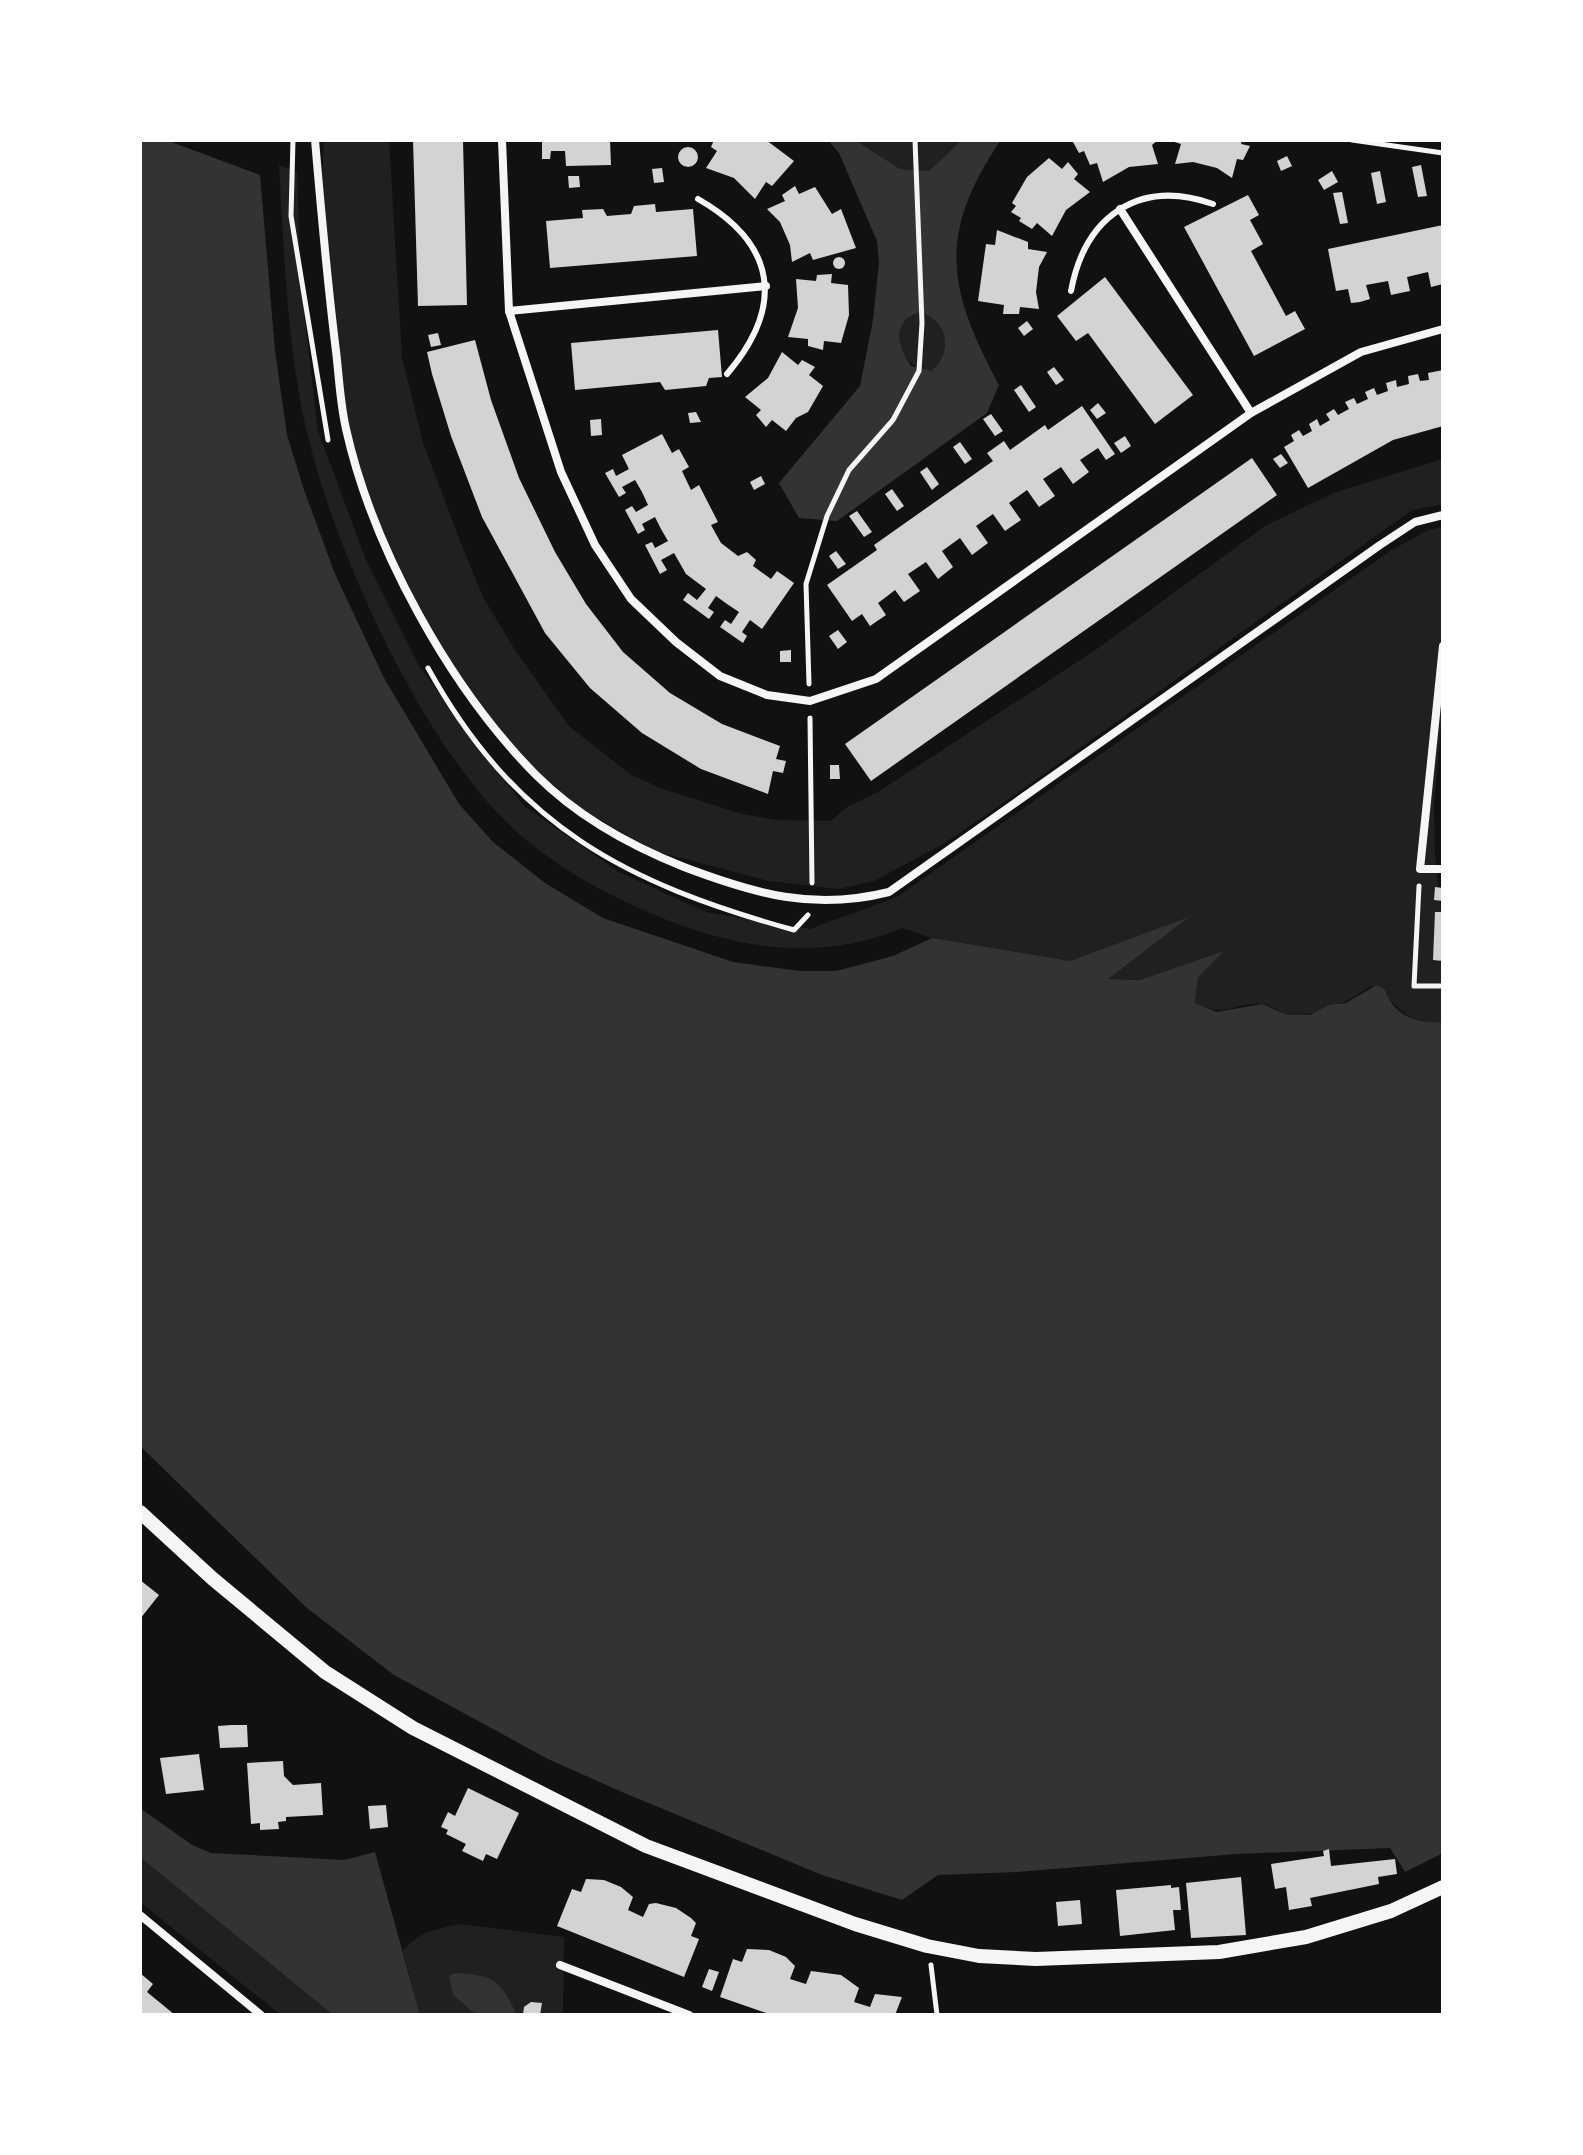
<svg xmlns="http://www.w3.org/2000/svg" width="1583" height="2155" viewBox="0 0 1583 2155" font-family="Commissioner,sans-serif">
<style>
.green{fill:#202020}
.water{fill:#333;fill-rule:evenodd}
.building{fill:#d3d3d3}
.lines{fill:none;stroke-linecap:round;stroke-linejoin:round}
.path{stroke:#f5f5f5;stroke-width:5}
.service{stroke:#f5f5f5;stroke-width:6}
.minor{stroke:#f5f5f5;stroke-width:8}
.tertiary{stroke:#f5f5f5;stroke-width:14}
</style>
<rect width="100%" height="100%" fill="#111"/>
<g class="green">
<path d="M324,140h65l13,217 21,86 39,103 21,51 32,53 54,76 62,49 32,14 79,25 35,6 54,1 16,-14 31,-15 219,-143 168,-123 71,-34 107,-33v45l-31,6 -399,286 -68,47 -71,38 -36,8 -69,-8 -114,-30 -86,-49 -50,-40 -32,-38 -60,-92 -75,-169 -20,-106 -12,-143z"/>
<path d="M855,140h107l-33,31 -29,-2z"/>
<path d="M279,165l18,7 4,114 17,145 48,129 53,106 105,140 95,66 87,40 104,17 87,-32 493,-346 38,-21 15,-3v180l-9,97 1,53 8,74v91c-44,3 -42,-21 -73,-36 -18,15 -56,32 -80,29 -10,-2 -19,-11 -29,-11 -30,-2 -29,15 -66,-1l3,-27 23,-24 -81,28 -33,-1 78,-60 -115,42 -138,-23 -30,-10c-77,33 -159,22 -235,-8 -54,-22 -106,-49 -150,-88 -100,-89 -199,-313 -219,-444 -12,-74 -15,-149 -19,-223z"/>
<path d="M920,312c29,9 33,41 11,59 -25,-1 -43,-32 -24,-53z"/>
<path d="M140,1857l193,158h-52l-141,-113z"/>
<path d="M460,1924l104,13 -1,78h-46c-17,-35 -22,-40 -62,-42l-2,22 23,20h-56l-17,-64c15,-19 33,-22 57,-27z"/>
</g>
<g class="water">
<path d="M140,140h26l94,35 15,176 12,84 17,55 31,84 49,104 75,126 34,38 52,41 58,35 130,44 67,9h36l57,-15 39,-18 138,23 119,-44 -81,62 32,1 84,-29 -26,26 -3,26 22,9 45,-8 26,11h22l19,-10 17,-2 31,-18 8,5c9,26 32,34 58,32v831l-38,19 -15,-24 -154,6 -219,18 -79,3 -36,25 -80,-25 -200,-83 -74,-33 -154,-84 -87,-67 -167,-162z"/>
<path d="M828,140h27l45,29 29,2 33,-31h39c-64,94 -54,148 -2,245l-12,28 -150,108 -38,-3 -20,-35 81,-97 13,-66 6,-58 -2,-21 -38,-88zM920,312c29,9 33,41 11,59l-20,-5c-10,-16 -18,-32 -4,-48z"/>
<path d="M140,1808l52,37 19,8 133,7 31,-8 45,163h-87l-193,-158z"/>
<path d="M455,1973c40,2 45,7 62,42h-41l-23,-20 -4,-19z"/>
</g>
<g class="building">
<path d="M413,140h50l4,165 -49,1z"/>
<path d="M542,140h68l1,25 -45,1 -1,-15h-14l-1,8h-8z"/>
<path d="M714,140h52l28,21 -22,25 -6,-4 -11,17 -21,-21 -28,-10 11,-17 -6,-4z"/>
<path d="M1078,140h80l-6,5 6,19 -29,3 -26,15 -6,-19 -7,2 -6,-14 -5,2 -6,-11z"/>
<path d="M1168,140h74l-1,4 9,2 -7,14 -6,-1 -5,19 -15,-10 -24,-6 -18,2 6,-20z"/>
<circle cx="688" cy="157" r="10"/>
<path d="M1287,156l5,10 -11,5 -4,-10z"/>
<path d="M1049,158l13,11 6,-7 10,12 -4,5 16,13 -24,18 -14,26 -15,-13 -5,6 -13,-8 2,-3 -10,-6 5,-6 -4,-3 15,-26z"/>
<path d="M1421,165l6,31 -9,1 -6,-30z"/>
<path d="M662,168l2,14 -10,1 -2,-14z"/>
<path d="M1332,171l6,11 -14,8 -6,-10z"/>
<path d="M1380,171l6,31 -9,2 -6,-31z"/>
<path d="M568,176h11l1,11 -11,1z"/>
<path d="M795,186l4,8 16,-7 17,27 9,-5 15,39 -43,12 -3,-7 -18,9 -2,-17 -10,-23 -13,-13 18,-8 -3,-6z"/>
<path d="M1342,192l6,31 -8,1 -7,-31z"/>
<path d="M1248,195l11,20 -9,5 13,24 -12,7 35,65 9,-5 10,18 -51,27 -70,-129z"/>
<path d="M655,204l1,8 37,-3 4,47 -147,12 -4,-47 37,-3 -1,-8 21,-1 4,7 24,-2 3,-8z"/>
<path d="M1443,225v59l-12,3 -3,-15 -21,5 3,14 -10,2 -9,2 -3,-14 -22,4 4,14 -10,3 -9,1 -3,-14 -12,2 -8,-42z"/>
<path d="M997,230l31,12v7l19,3 -8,15 -3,25 3,17 -19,-2 -1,7h-16l1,-9 -26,-4 8,-57 9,1z"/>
<circle cx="839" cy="263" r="6"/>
<path d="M832,274l-1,9 17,2 1,30 -8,28 -17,-2 -1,9 -15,-4v-7l-20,-2 10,-29 -2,-29 20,2 1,-6z"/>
<path d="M1105,277l88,118 -38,29 -67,-91 -12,8 -19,-25z"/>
<path d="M1027,321l6,8 -9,7 -6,-8z"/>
<path d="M718,330l4,47 -13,1 -3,8 -41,4 -5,-8 -85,8 -4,-47z"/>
<path d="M438,333l3,12 -10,2 -3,-12z"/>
<path d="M475,340l16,60 28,78 36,74 31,52 37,48 47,41 52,31 58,22 -4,13 10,2 -3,12 -10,-2 -5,23 -67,-25 -59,-36 -52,-45 -45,-55 -63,-116 -31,-81 -19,-62 -5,-22z"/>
<path d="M782,352l16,13 4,-5 13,7 -6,8 14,11 -15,26 -12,6 -10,13 -14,-11 -6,7 -10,-12 5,-5 -16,-13 23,-19z"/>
<path d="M1054,367l10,13 -8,5 -9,-13z"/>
<path d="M1443,370v56l-50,14 -85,48 -24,-41 10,-6 -3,-6 8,-5 4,6 9,-5 -3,-7 8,-5 3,7 10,-6 -4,-6 8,-5 4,6 11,-6 -4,-7 9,-4 3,6 11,-5 -3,-7 9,-4 3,7 11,-4 -2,-8 10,-3 1,7 12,-3 -1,-8 10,-2 2,7 9,-1 -1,-7z"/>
<path d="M1021,385l15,22 -7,5 -15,-22z"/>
<path d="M1098,403l8,10 -9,6 -7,-9z"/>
<path d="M1082,406l33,48 -9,6 -8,-12 -18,12 9,12 -16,12 -12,-17 -18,12 12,17 -16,11 -12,-17 -18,13 12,17 -16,11 -12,-17 -17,12 12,17 -16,12 -12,-17 -18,13 11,16 -15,12 -12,-17 -18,12 12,17 -16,11 -9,-12 -9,7 -8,6 8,12 -16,11 -8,-12 -10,7 -25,-36 50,-35 -3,-5 119,-84 -6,-8 17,-12 6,9 35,-25 3,5z"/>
<path d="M696,412l5,10 -11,1 -2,-10z"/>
<path d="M991,414l12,17 -8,5 -12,-17z"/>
<path d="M601,419l1,16 -11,1 -1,-16z"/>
<path d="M662,434l10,19 7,-4 10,18 -7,4 9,19 8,-5 19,37 -7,3 10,18 17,13 9,-4 9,8 -3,6 18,13 6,-8 17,12 -32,46 -12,-9 -8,12 5,4 -4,7 -23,-16 5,-7 6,4 8,-12 -12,-8 -11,-8 -8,12 6,4 -5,7 -26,-19 5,-7 9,7 9,-11 -20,-15 -12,-21 -13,7 6,10 -7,4 -15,-29 7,-3 3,6 13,-7 -7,-12 -6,-12 -13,7 3,6 -7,4 -13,-24 7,-4 4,6 12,-7 -6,-13 -7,-12 -13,7 4,6 -7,4 -14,-24 8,-4 3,7 13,-7 -7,-14z"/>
<path d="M1125,436l6,10 -10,7 -7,-10z"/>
<path d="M960,442l12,17 -7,5 -12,-17z"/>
<path d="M1281,454l7,9 -8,5 -7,-9z"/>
<path d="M1252,458l25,37 -406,286 -26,-37z"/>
<path d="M927,467l12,17 -7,6 -12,-18z"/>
<path d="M761,476l4,8 -11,6 -4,-8z"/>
<path d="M892,489l12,17 -7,5 -12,-17z"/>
<path d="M857,511l15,21 -8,5 -15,-21z"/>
<path d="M836,551l10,13 -8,5 -9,-13z"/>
<path d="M838,630l9,12 -9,7 -9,-13z"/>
<path d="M791,650v12h-11v-11z"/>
<path d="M830,765h9l1,14h-10z"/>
<path d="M1435,887l8,1v13l-9,-1z"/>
<path d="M1435,912h8v49l-10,-1z"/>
<path d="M140,1580l19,15 -19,24z"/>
<path d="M231,1725h16l1,22 -28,1 -2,-22z"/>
<path d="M199,1754l5,36 -38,4 -6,-36z"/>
<path d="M283,1761l1,15 9,9 28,-2 2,32 -37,2v4l-8,1 1,7 -19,1v-7l-9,1 -4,-61z"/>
<path d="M468,1788l51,25 -22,46 -11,-5 -3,7 -21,-10 4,-7 -20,-10 2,-4 -7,-3 7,-15 7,4z"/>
<path d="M386,1805l2,22 -18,2 -2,-23z"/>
<path d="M1329,1849l2,17 64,-7 2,15 -19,3 1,7 -69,14 2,8 -23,4 -3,-23 -11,2 -4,-25 53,-8 -1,-5z"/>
<path d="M1241,1877l5,58 -55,3 -5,-55z"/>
<path d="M586,1879l18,1 17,7 12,10 -5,13 15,7 6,-13 7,-1 20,5 15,10 5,5 -5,13 8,3 -15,38 -127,-51 15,-37 9,3z"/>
<path d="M1171,1885v3l8,-1 2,23h-8l2,20 -55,6 -4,-46z"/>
<path d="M1080,1900l2,24 -24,2 -2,-24z"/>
<path d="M747,1949l22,1 17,7 9,9 -5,13 16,5 5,-13 30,4 18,13 -5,14 16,5 5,-13 27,3 -7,18h-123l-52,-18 13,-38 9,3z"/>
<path d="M709,1969l10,3 -7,19 -10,-4z"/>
<path d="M140,1973l13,11 -6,8 28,23h-35z"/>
<path d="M531,2002l11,1 -2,12h-17l1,-8z"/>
</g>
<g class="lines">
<g class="path">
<path d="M293,140l-2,76 37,224"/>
<path d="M1352,140l91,13"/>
<path d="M428,668c88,159 197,215 366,262l14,-15"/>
<path d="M809,684l-3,-100 21,-68 22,-46 44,-50 26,-49 3,-48 -7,-183"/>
<path d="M810,718l2,165"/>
<path d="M1419,886l-5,100h29"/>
<path d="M931,1965l6,50"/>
</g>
<g class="service">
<path d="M698,199c79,45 87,107 29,175"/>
<path d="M1071,291c14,-75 68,-113 142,-87"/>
</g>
<g class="minor">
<path d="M315,140c6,70 12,140 21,211 3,25 4,52 10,78 27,120 104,259 190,346 41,41 95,71 148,92 71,27 130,44 205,25l491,-347 35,-23 28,-7"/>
<path d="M502,140l7,171 52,161 34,73 36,54 45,43 44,34 47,19 43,6 66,-22 375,-266 110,-61 82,-23"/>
<path d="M1120,209l131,204"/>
<path d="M509,311l257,-25"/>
<path d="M1443,646l-23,223h23"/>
<path d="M140,1915l121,100"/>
<path d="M560,1965l129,50"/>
</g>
<path class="tertiary" d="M140,1512l73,67 112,93 88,56 233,118 209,78 72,22 52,10 57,3 183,-7 87,-15 85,-26 52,-24"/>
</g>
<rect width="1583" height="2155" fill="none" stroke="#ffffff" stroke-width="284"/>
</svg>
